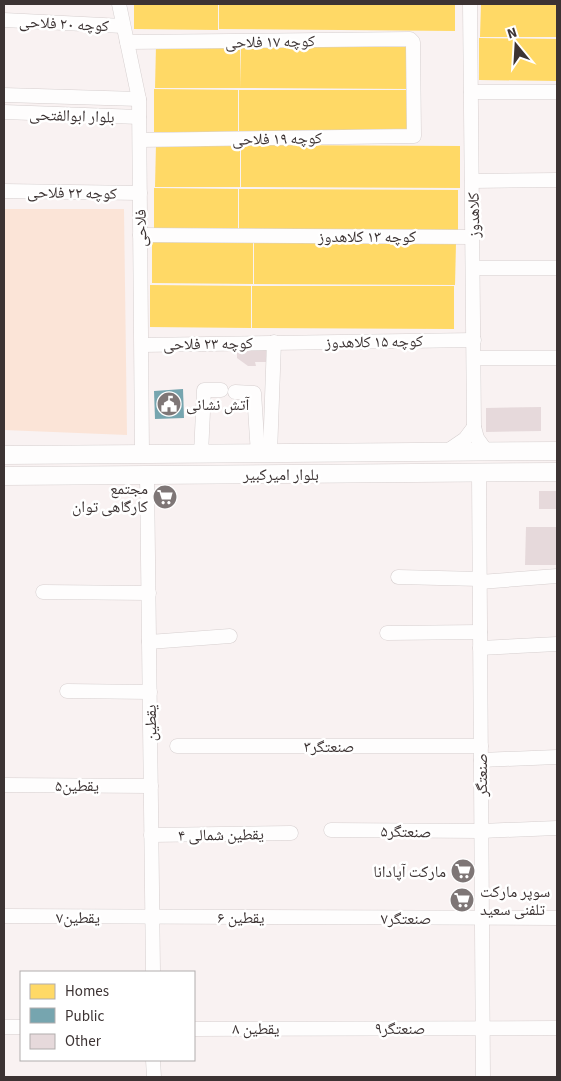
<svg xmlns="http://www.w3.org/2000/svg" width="561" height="1081" viewBox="0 0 561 1081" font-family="'Source Sans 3','Noto Naskh Arabic',sans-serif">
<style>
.green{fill:#fbe4d7}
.homes{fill:#ffd966}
.public{fill:#76a5af}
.building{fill:#e6d9db}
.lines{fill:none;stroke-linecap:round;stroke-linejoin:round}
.minor-casing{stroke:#d6cfcf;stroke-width:15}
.major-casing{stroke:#d6cfcf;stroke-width:19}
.minor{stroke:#fefdfd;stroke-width:14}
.major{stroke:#fefdfd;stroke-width:18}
.labels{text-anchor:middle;stroke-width:5;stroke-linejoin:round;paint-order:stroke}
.street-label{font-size:16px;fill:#3c3333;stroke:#fff}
.poi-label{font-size:16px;fill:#3c3333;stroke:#fff;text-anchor:start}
</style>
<rect width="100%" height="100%" fill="#f9f2f2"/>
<path class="green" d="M4,209h120l3,226 -123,-5z"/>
<g class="homes">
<path d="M134,4h84v26l-84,-1z"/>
<path d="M219,4h236v27l-236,-2z"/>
<path d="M481,4h76v33h-77z"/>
<path d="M479,38l78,1v42l-78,-1z"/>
<path d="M156,46h84v42h-85z"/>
<path d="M241,46l168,1v42l-169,-1z"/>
<path d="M154,89l84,1v42h-84z"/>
<path d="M239,90h168v43l-168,-1z"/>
<path d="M156,144l84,1v42h-85z"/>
<path d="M241,145l219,1v42l-219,-1z"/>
<path d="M154,188l84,1v42l-84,-1z"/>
<path d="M239,189l219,1v42l-219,-1z"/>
<path d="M152,241l101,1v42l-101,-1z"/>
<path d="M254,242l202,1 -1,42 -201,-1z"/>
<path d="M150,285l101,1v42l-101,-1z"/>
<path d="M252,286h202v43l-202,-1z"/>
</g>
<path class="public" d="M183,389l1,29 -29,1 -1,-28z"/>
<g class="building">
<path d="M266,350v12h-11l1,4h-8l-11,-8v-7z"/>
<path d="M541,407v24l-55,1v-24z"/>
<rect x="539" y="491" width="18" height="18"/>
<path d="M526,527h31v38h-32z"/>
</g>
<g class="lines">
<defs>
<g id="minor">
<path d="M119,4l20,95 3,355"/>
<path d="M470,4l4,423 3,11 10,14"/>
<path d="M4,20l119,6"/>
<path d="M127,42l283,-3 3,3 1,94 -274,4"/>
<path d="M471,92h86"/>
<path d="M4,95l135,4"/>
<path d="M4,112l135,5"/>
<path d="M472,181l85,-1"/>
<path d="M4,191l136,2"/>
<path d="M140,235l333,2"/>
<path d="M473,268h84"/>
<path d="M142,345l332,-5"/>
<path d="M474,358h83"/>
<path d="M235,392l19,1 4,61"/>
<path d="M446,452l19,-13 9,-12"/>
<path d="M201,454l3,-64h17"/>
<path d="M270,454l4,-112"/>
<path d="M479,473l4,604"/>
<path d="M147,475l6,497"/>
<path d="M398,577l82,2"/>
<path d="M480,582l77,-6"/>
<path d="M43,592l106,1"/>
<path d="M387,633l93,-1"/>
<path d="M149,642l81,-6"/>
<path d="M480,648l77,-4"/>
<path d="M67,691l83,1"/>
<path d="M177,746h304"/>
<path d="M481,760l76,-3"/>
<path d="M4,785l147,1"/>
<path d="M331,830l150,1 76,-3"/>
<path d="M151,835l140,-2"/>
<path d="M4,916l553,2"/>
<path d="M4,1027h17"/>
<path d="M194,1029l363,-1"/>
<path d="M153,1060l1,17"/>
</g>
<g id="major">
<path d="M4,455l553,-4"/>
<path d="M4,476l553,-4"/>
</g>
</defs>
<use href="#minor" class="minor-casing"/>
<use href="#major" class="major-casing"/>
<use href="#minor" class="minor"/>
<use href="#major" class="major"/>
</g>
<defs>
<symbol id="civic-disc" viewBox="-11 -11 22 22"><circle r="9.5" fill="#7e7676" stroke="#fff"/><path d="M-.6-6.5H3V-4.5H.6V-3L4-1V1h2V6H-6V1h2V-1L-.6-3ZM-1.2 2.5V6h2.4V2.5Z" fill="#fff"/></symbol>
<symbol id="supermarket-disc" viewBox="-11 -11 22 22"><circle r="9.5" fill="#7e7676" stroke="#fff"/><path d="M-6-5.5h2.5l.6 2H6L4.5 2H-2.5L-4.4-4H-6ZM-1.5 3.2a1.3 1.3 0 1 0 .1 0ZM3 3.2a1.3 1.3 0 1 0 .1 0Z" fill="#fff"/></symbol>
</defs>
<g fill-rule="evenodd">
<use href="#civic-disc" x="155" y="390" width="28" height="28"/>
<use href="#supermarket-disc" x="151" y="483" width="28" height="28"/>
<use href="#supermarket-disc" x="449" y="857" width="28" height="28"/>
<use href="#supermarket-disc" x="448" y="886" width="28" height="28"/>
</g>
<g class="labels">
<g class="street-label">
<text transform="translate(64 23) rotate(3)" y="6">کوچه ۲۰ فلاحی</text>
<text transform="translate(270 41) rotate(-1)" y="6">کوچه ۱۷ فلاحی</text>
<text transform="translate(72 115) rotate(2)" y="6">بلوار ابوالفتحی</text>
<text transform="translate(277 138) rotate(-1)" y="6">کوچه ۱۹ فلاحی</text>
<text transform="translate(72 192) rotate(1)" y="6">کوچه ۲۲ فلاحی</text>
<text transform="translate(473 215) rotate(-91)" y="6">کلاهدوز</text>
<text transform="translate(140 228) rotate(-91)" y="6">فلاحی</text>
<text x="367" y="242">کوچه ۱۳ کلاهدوز</text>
<text transform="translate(374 341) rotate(-1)" y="6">کوچه ۱۵ کلاهدوز</text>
<text transform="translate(208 343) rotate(-1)" y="6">کوچه ۲۳ فلاحی</text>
<text x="281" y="480">بلوار امیرکبیر</text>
<text transform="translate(150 723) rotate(-91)" y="6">یقطین</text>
<text x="329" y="752">صنعتگر۳</text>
<text transform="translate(481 775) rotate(-90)" y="6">صنعتگر</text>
<text x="77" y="791">یقطین۵</text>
<text transform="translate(406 831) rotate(1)" y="6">صنعتگر۵</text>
<text transform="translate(221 834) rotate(-1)" y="6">یقطین شمالی ۴</text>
<text x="78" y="923">یقطین۷</text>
<text x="241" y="923">یقطین ۶</text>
<text x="406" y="924">صنعتگر۷</text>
<text x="256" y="1034">یقطین ۸</text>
<text x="400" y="1034">صنعتگر۹</text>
</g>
<g class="poi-label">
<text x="186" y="410">آتش نشانی</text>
<text x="148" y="494" text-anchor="end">مجتمع<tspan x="148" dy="18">کارگاهی توان</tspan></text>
<text x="446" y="877" text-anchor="end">مارکت آپادانا</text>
<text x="480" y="897">سوپر مارکت<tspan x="480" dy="18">تلفنی سعید</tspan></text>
</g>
</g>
<rect width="561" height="1081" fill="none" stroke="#3c3333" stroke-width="10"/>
<rect x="20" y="971" width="175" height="90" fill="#ffffff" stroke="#b1adad"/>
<rect x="30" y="984" width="25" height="15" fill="#ffd966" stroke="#b1adad"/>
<text x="65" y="996" font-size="15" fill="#3c3333">Homes</text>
<rect x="30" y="1008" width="25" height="15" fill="#76a5af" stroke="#b1adad"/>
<text x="65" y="1021" font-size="15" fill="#3c3333">Public</text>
<rect x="30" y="1034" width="25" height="15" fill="#e6d9db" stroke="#b1adad"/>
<text x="65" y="1046" font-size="15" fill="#3c3333">Other</text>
<g transform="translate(516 45) rotate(342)" stroke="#ffffff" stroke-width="4" paint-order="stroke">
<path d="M0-4L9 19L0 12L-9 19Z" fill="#3c3333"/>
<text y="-8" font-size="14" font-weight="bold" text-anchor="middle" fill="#3c3333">N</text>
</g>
</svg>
